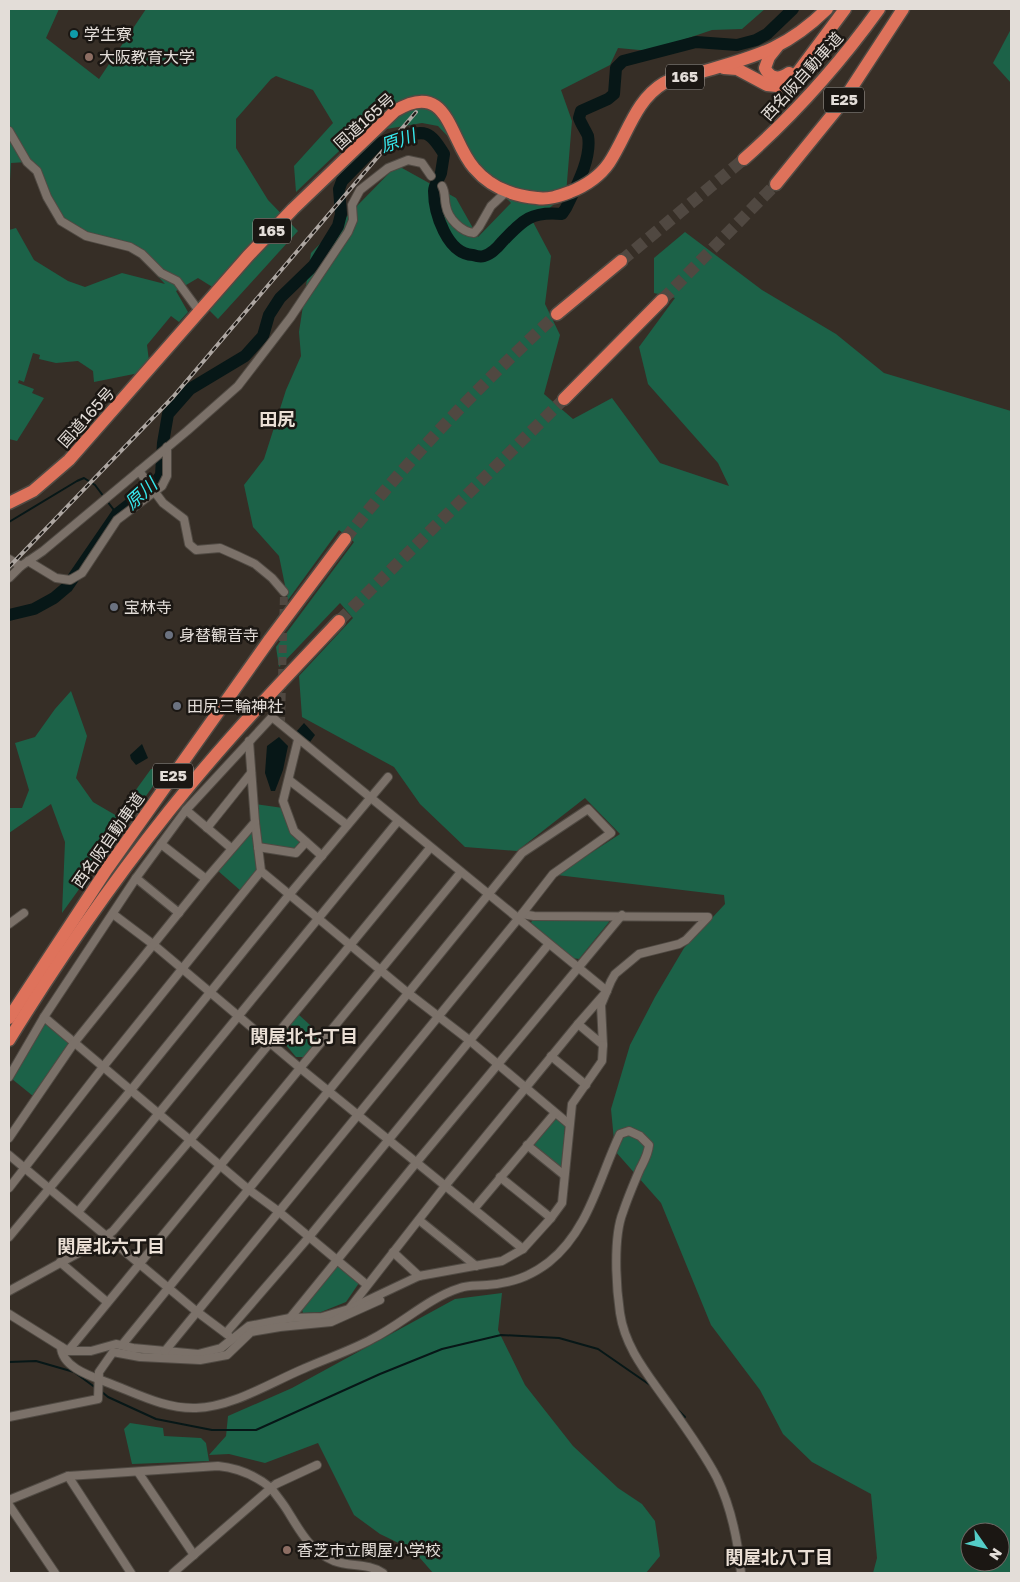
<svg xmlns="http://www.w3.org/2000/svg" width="1020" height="1582" viewBox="0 0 1020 1582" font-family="'Golos Text','Noto Sans JP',sans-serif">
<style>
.green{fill:#1c6248;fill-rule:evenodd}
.water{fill:#071717}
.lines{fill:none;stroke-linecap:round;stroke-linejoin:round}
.stream{stroke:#071717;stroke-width:2}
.river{stroke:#071717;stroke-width:12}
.minor-tunnel{stroke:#504841;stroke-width:8;stroke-dasharray:8 4;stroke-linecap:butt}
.highway-tunnel{stroke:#504841;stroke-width:12;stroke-dasharray:12 6;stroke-linecap:butt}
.minor-casing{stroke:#504a43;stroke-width:10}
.highway-casing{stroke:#504a43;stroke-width:15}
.minor{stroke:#7b7169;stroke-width:8}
.highway{stroke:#de725b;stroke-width:12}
.rail-casing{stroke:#ada6a1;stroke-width:4}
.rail{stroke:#1b1713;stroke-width:2;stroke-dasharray:5.5;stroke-linecap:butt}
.culture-dot{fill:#0f9aa8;stroke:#1b1713;stroke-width:2}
.education-dot{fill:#8d6e63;stroke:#1b1713;stroke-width:2}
.worship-dot{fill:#6b7280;stroke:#1b1713;stroke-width:2}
.labels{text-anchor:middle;stroke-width:5;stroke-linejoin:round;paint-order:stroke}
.shield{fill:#1b1713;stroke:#a7a29d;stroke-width:1}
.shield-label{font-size:15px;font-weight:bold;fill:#e3ddd8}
.poi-label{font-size:16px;fill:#e3ddd8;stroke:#1b1713;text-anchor:start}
.street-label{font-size:16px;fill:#e3ddd8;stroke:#1b1713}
.water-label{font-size:18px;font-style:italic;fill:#36e7ec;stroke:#1b1713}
.neighbourhood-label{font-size:18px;font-weight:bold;fill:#eadfd5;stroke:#1b1713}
</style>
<rect width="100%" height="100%" fill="#362e26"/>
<g class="green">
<path d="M9,9h50l-13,29 53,41 47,-70h619l-23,20 -30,1 -62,21 -32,-3 -8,17 -49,25 11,31 -6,73 -33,28 18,34 -6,48 15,31 -16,59 29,25 39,-21 48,65 69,23 -11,-23 -70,-79 -9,-37 36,-49 -21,-5v-35l31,-26 77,58 74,44 48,39 127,38v1162h-138l4,-15 -6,-64 -59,-32 -29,-28 -23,-44 -49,-65 -50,-122 -46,-52 -4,-42 19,-64 25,-48 29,-49 41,-44 -1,-9 -167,-20 63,-41 -35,-36 -68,53 -52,-4 -45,-43 -26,-37 -92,-50 -3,-41 54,-58 -13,-15 -61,64 -3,-20 78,-105 -15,-12 -51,70 -9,-44 -26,-29 -9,-42 20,-26 22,-69 15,-34 -2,-24 12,-79 88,-90 3,5 54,30 22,39 33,-34 -73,-77 -16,-3 -65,11 -61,58 -2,-26 39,-43 -20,-33 -37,-14 -5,3 -35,40v29l32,52 30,31 -80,88 -9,-9 5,-22 -16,-10 -22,13 12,21 -9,10 -8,-6 -24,29 2,16 -10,12 -45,9 -1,-11 -15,-10 -22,2 -17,-4 1,-4 -7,-2 -9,29 -5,-2 -1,3 16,6 -2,4 12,5 -27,43 -8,-2v-209l7,-2 18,32 34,21 17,6 37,-14 43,11 -35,-37 -25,-6 -44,-20 -21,-41 -13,-18 -16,1 -2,36zM970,1532h30v30h-30z"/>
<path d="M1011,29v54l-18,-20z"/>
<path d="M71,691l16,45 -11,42 17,24 24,14 34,-47 15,-1 -104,145 3,-71 -14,-38 -42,29v-25h13l7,-18 -14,-47 20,-6 20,-28z"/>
<path d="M255,804l28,4 9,26 11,7 -8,9 -36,-5z"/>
<path d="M253,827l5,42 -17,22 -24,-21z"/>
<path d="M608,917l1,5 -30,37 -7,-1 -41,-35 2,-5z"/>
<path d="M298,1014l24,22 -16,21h-10l-16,-19z"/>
<path d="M46,1022l23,21 -36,53 -21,-17z"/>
<path d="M553,1118h5l7,7 -3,43 -10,-6 -18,-17 -1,-5z"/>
<path d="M338,1263l22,18 -1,2 -13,19 -25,10 -18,1 -2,-6z"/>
<path d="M502,1293l-4,37 27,55 48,61 45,42 24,16 13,17 5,35 -14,17h-213l-20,-23 -33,-16 -26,-19 -36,-72 -53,20 -36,-9 -20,1 17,-19 2,-20 64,-28 163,-89z"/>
<path d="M130,1423l33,5 1,8 37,2 5,5 3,18 -77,3 -8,-35z"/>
</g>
<g class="water">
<path d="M304,723l11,12 -5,7 -14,-10z"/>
<path d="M279,737l9,9 -5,24 -8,21h-4l-6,-18 2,-27z"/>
<path d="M142,744l6,14 -12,7 -5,-6 -1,-4z"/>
</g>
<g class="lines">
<g class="stream">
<path d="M107,501l10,13"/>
<path d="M9,522l68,-41 7,-3 11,7 9,12"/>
<path d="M9,1362l27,-1 38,11 22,16"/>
<path d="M102,1392l6,5 48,22 56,11h44l124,-56 62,-25 59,-14 58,3 39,11 52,36"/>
<path d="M674,1406l11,11"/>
</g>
<path class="river" d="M9,615l25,-6 20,-11 13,-11 50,-73 37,-29 7,-10 2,-32 5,-29 22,-25 55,-33 18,-20 6,-21 11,-17 34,-33 24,-39 3,-12 -2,-25 3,-8 35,-36c7,-5 14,-5 22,-8 27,-7 30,-7 45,17 -1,6 -2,13 -3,19 -2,6 -7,12 -7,18 0,22 13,63 39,64 3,1 8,2 11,1 7,-2 14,-9 18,-14 21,-22 29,-31 60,-28l4,-6c9,-19 26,-49 22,-72 -2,-5 -7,-12 -9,-18l2,-7 27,-12 6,-5 2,-26 7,-7 73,-19 41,3 19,-5 11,-6 26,-25"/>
<path class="minor-tunnel" d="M281,725l3,-133"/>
<g class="highway-tunnel">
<path d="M621,261l123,-102"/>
<path d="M662,300l114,-116"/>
<path d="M345,539c64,-81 136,-155 212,-225"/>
<path d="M339,621l225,-222"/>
</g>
<defs>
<g id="minor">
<path d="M9,131l18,31 10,9 10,26 14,24 25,15 44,11 12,7 19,19 16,8 22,30"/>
<path d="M442,186c4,7 2,12 4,20 2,12 15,26 28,27l5,-6 12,-21 15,-14"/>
<path d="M139,471l24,32 21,16 5,25 7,6 24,-2 18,8 17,8 17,14 12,14"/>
<path d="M9,559l12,7"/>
<path d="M28,561l28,17 14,2 12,-7 35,-53 45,-34 5,-10v-29"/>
<path d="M9,578l12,-12 22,-15 144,-120 51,-45 53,-69 57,-85 5,-12 -1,-15 8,-15 28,-22 20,-8 14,3 9,13"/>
<path d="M298,740l-15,61 11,30 28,25"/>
<path d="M249,741l6,81 6,49 147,122 61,47 100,84"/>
<path d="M289,780l58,45"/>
<path d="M186,810l45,38"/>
<path d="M207,828l44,-55"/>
<path d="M161,844l45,35"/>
<path d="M258,847l38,6 10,-11"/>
<path d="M136,878l43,35"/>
<path d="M113,914l41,31 146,123 223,181"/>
<path d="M522,914l12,2 174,1 -22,23 -7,4 -40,10 -24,20 -4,7 -10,24 2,40 -25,-21"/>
<path d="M9,924l15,-11"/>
<path d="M44,1017l204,172 30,22 89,74"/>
<path d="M551,1056l35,29"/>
<path d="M9,1077l35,-60 92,-139 50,-68 86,-93 335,274 -29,33 -133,162 -96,123"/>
<path d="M9,1138l65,-95 132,-164 49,-57"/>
<path d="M527,1145l37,30"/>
<path d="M9,1155l187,156 32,24"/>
<path d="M500,1177l51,41"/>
<path d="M9,1188l94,-121 158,-196"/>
<path d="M474,1209l81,-96"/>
<path d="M78,1212l320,-391"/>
<path d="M419,1220l57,46"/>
<path d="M9,1237l122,-147 158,-195 99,-118"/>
<path d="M393,1252l26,24"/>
<path d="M60,1262l47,40"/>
<path d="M9,1291l84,-46 20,-14 78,-92 239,-291"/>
<path d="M9,1314l59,37h23l25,-7 17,4 65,6 23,-6 28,-22 41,-8 32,-1 27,-8 70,-33 83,-15 21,-12 28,-31 11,-15 10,-99 30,-43 1,-16"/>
<path d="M290,1318l126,-155 206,-248"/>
<path d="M226,1333l83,-96 239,-292"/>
<path d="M122,1345l400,-492 66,-44 23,24 -58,41 -35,45 -353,432"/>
<path d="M61,1347c1,20 29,29 45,35 30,11 58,27 90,26 36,-1 74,-25 107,-39 22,-10 47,-18 69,-30 30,-15 56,-41 88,-51 8,-3 18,-2 27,-3 24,-2 43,-8 62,-23 40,-32 50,-84 71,-128l9,-3 11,5 9,9c-1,10 -5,16 -9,24 -6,14 -12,28 -17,43 -10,25 -7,74 -3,101 5,34 26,59 45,86 18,25 38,52 52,79 14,29 21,63 24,95"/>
<path d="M68,1351l393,-479"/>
<path d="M9,1417l89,-18 1,-27 14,-20 27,5 60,3 27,-5 24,-23 29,-5 51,-5 49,-22"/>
<path d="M317,1465l-41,19 -5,4c5,7 11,14 16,22 13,21 23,41 47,51 16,6 34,2 49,12"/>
<path d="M138,1472l56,83"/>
<path d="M68,1476l63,97"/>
<path d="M9,1500l59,-24 150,-10c20,2 37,9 53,22l-98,85"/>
<path d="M9,1505l46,68"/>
</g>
<g id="highway">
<path d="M777,47l-8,10 -4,11c5,11 14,12 24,5"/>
<path d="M724,68l13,1 30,16 10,1 5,-1 5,-3 11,-10 47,-63"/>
<path d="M744,159c53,-47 94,-93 135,-150"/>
<path d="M776,184l65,-80 62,-95"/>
<path d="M557,314l64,-53"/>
<path d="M564,399l98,-99"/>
<path d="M9,503l24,-12 36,-31 179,-204 45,-47 102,-98c54,-33 54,29 79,57 16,19 39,28 63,30 11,2 22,-2 33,-6 15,-6 30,-16 39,-29 18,-27 26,-63 55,-80 11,-6 35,-10 48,-14 49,-14 77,-23 115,-60"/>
<path d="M9,1018l98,-149 163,-230 75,-100"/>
<path d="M9,1040c55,-89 115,-175 182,-256 47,-57 98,-110 148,-163"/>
</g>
</defs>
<use href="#minor" class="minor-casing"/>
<use href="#highway" class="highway-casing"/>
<use href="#minor" class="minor"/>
<use href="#highway" class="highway"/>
<defs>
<path id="rail" d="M9,567l164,-170 243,-285"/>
</defs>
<use href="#rail" class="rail-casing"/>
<use href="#rail" class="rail"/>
</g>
<circle class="culture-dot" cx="74" cy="34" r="5"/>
<g class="education-dot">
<circle cx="89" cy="57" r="5"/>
<circle cx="287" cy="1550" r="5"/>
</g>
<g class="worship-dot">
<circle cx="114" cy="607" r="5"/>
<circle cx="169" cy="635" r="5"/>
<circle cx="177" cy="706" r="5"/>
</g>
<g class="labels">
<g class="shield">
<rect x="666" y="64.5" width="38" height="25" rx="4"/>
<rect x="824" y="87.5" width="40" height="25" rx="4"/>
<rect x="253" y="218.5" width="38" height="25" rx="4"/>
<rect x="153" y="763.5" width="40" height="25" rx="4"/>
</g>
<g class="shield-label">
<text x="685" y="82">165</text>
<text x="844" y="105">E25</text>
<text x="272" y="236">165</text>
<text x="173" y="781">E25</text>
</g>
<g class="poi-label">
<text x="84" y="40">学生寮</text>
<text x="99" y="63">大阪教育大学</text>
<text x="124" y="613">宝林寺</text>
<text x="179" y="641">身替観音寺</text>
<text x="187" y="712">田尻三輪神社</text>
<text x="297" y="1556">香芝市立関屋小学校</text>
</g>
<g class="street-label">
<text transform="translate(802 76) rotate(-48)" y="6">西名阪自動車道</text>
<text transform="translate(364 121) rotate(-42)" y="6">国道165号</text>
<text transform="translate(86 417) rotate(-48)" y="6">国道165号</text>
<text transform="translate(108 840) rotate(-55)" y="6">西名阪自動車道</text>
</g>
<g class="water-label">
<text transform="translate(398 141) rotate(-19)" y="6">原川</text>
<text transform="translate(141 494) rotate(-42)" y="6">原川</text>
</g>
<g class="neighbourhood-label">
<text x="277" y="426">田尻</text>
<text x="304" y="1043">関屋北七丁目</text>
<text x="111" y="1253">関屋北六丁目</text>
<text x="779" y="1564">関屋北八丁目</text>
</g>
</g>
<rect width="1020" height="1582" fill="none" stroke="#e3ddd8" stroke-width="20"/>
<g transform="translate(985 1547) rotate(124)"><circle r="24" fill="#1b1713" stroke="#6b6662"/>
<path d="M0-4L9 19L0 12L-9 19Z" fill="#54cdc7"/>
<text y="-8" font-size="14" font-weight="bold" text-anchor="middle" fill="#e3ddd8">N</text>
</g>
</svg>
